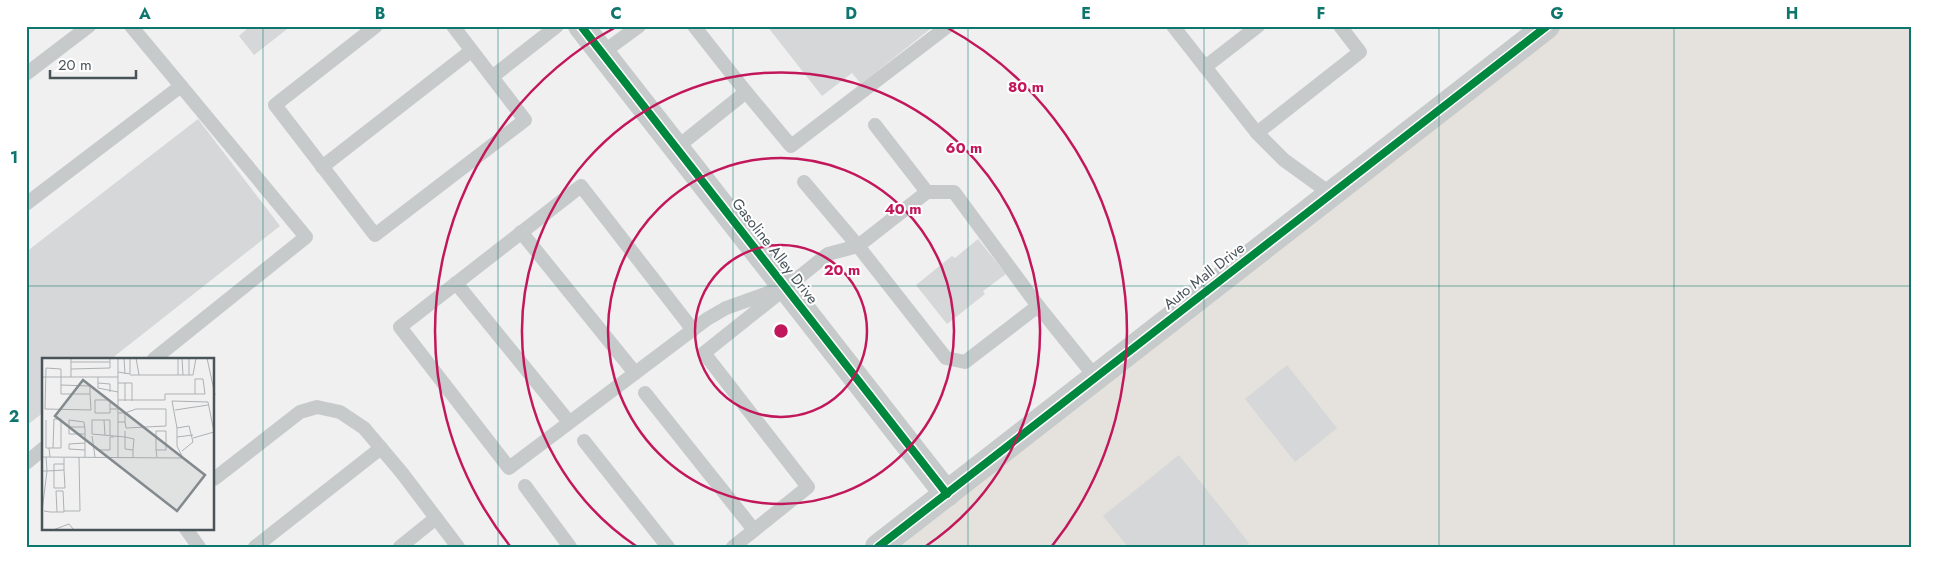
<svg xmlns="http://www.w3.org/2000/svg" width="1937" height="573" viewBox="0 0 1937 573" font-family="Jost,sans-serif">
<style>
.commercial{fill:#e5e2dd}
.building{fill:#d6d7d8}
.lines{fill:none;stroke-linecap:round;stroke-linejoin:round}
.service{stroke:#c7cacb;stroke-width:14}
.minor{stroke:#c7cacb;stroke-width:26}
.cycleway-casing{stroke:#fff;stroke-width:11}
.cycleway{stroke:#00873e;stroke-width:8}
.grid{fill:none;stroke:#0f766e;stroke-width:1;stroke-opacity:0.55}
.ring{fill:none;stroke:#c2185b;stroke-width:2.5}
.labels{text-anchor:middle;stroke-width:4;stroke-linejoin:round;paint-order:stroke}
.street-label{font-size:15px;fill:#48535a;stroke:#fff}
.inset-road{fill:none;stroke:#adb1b4;stroke-width:1}
.view{fill:#838a8e;fill-opacity:0.15;stroke:#838a8e;stroke-width:2.5}
.inset-edge{fill:none;stroke:#48535a;stroke-width:2.5}
.centre{fill:#c2185b;stroke:#fff;stroke-width:2.5}
.ring-label{font-size:15px;text-anchor:middle;font-weight:bold;fill:#c2185b;stroke:#fff;stroke-width:4;stroke-linejoin:round;paint-order:stroke}
.neatline{fill:none;stroke:#0f766e;stroke-width:2}
.grid-label{font-size:16px;text-anchor:middle;font-weight:bold;fill:#0f766e}
</style>
<rect width="100%" height="100%" fill="#f0f0f0"/>
<path class="commercial" d="M1550,26h361v521h-1026z"/>
<g class="building">
<path d="M250,26h41l-37,29 -15,-19z"/>
<path d="M767,26h167l-73,58 -9,-11 -30,23z"/>
<path d="M198,119l82,107 -169,133h-67v53l-18,14v-174z"/>
<path d="M978,239l28,35 -23,17 2,3 -38,30 -31,-39 36,-29 3,2z"/>
<path d="M1287,365l50,63 -42,34 -50,-63z"/>
<path d="M1179,455l70,88 -5,4h-116l-25,-31z"/>
</g>
<g class="lines">
<g class="service">
<path d="M131,26l50,60"/>
<path d="M376,26l-101,79 100,130 150,-115 -72,-94"/>
<path d="M1173,26l84,107 27,27 47,34"/>
<path d="M602,53l37,-27"/>
<path d="M1205,67l53,-41"/>
<path d="M26,74l63,-48"/>
<path d="M492,77l65,-51"/>
<path d="M746,92l45,54 157,-120"/>
<path d="M875,125l52,67"/>
<path d="M1257,133l103,-81 -20,-26"/>
<path d="M676,148l70,-56 -52,-66"/>
<path d="M322,167l149,-116"/>
<path d="M804,182l54,64 69,-54h27l84,114"/>
<path d="M26,204l155,-118 125,151 -152,122"/>
<path d="M521,232l114,141"/>
<path d="M456,283l113,139"/>
<path d="M693,330l-112,-144 -181,141 109,141 198,-149 19,-11 59,-21"/>
<path d="M645,393l109,137"/>
<path d="M584,441l84,106"/>
<path d="M26,463l18,-15"/>
<path d="M214,479l86,-67 17,-5 23,5 24,16 38,45 56,74"/>
<path d="M525,486l45,61"/>
<path d="M186,529l13,18"/>
<path d="M255,547l126,-99"/>
<path d="M400,547l36,-29"/>
<path d="M733,547l75,-60 -104,-134 124,-99 30,-8 88,112 19,4 73,-56 58,72"/>
</g>
<g class="minor">
<path d="M581,26l366,468"/>
<path d="M878,547l669,-521"/>
</g>
<defs>
<g id="cycleway">
<path d="M581,26l366,468"/>
<path d="M878,547l669,-521"/>
</g>
</defs>
<use href="#cycleway" class="cycleway-casing"/>
<use href="#cycleway" class="cycleway"/>
</g>
<path class="grid" d="M263,26v521M498,26v521M733,26v521M968,26v521M1204,26v521M1439,26v521M1674,26v521M26,286h1885"/>
<g class="ring">
<circle cx="781" cy="331" r="86"/>
<circle cx="781" cy="331" r="173"/>
<path d="M636 546A259 259 0 1 1 926 546"/>
<path d="M510 546A346 346 0 0 1 616 27M946 27A346 346 0 0 1 1052 546"/>
</g>
<g class="labels">
<g class="street-label">
<text transform="translate(775 251) rotate(52)" y="5">Gasoline Alley Drive</text>
<text transform="translate(1204 276) rotate(-38)" y="5">Auto Mall Drive</text>
</g>
</g>
<g transform="translate(42 358)">
<rect width="172" height="172" fill="#f0f0f0"/>
<path class="inset-road" d="M76,0v99M82,0l1,16M94,0l3,17M136,0v17M140,0l1,17M147,0v17M165,0l8,37M29,4h39M4,10l15,1v25h29l1,16 -46,-1zM29,11l39,-1v-10M76,14l12,2v-16M88,17h63l3,-17M0,19h76M29,19v-19M56,19v11l20,4M56,25l12,1v8M76,25h14v18M83,25v18M19,27l29,1v8M76,42h47v-6h40l-2,-15h-8v15M68,51v-9h-15v13h15v-4h8M133,52l33,-5M83,55l11,-4h30v17l-40,2 -1,-6M4,62v28h3l1,9M62,62l1,15M76,64h7v-9h-7M27,69h16M135,70l-5,-27 36,1 6,30 -21,6M83,73v6l9,2 -1,11M68,77v-15h-18v14l33,3v12l8,1v7M50,78l3,21M135,79l16,-2M43,85v-14l-1,-7 -15,-2v14h16M7,90h12v-29h-7l-1,29M56,92h12v-13h4M114,92h10v-19h-10v19l1,7M0,99l141,1 -6,-12v-18l12,-2 4,16 -11,9M43,99v-14l-16,1v5l16,1M22,106h-10v24h11l-1,-18M0,113h5l-1,-14M0,153l5,-40 17,-1v-12M2,153l6,1h14l-1,-21h-7l1,21M22,153h16l-1,-54M11,172l16,-6 5,6M109,172h64"/>
<path class="view" d="M41,22l122,95 -28,36 -122,-95z"/>
<rect width="172" height="172" class="inset-edge"/>
</g>
<circle cx="781" cy="331" r="8" class="centre"/>
<g class="ring-label">
<text x="1026" y="92">80 m</text>
<text x="964" y="153">60 m</text>
<text x="903" y="214">40 m</text>
<text x="842" y="275">20 m</text>
</g>
<rect width="1937" height="573" fill="none" stroke="#ffffff" stroke-width="55"/>
<path d="M50 70v8h86v-8" fill="none" stroke="#48535a" stroke-width="2.5"/>
<text x="58" y="70" font-size="15" fill="#48535a" stroke="#ffffff" stroke-width="4" paint-order="stroke">20 m</text>
<rect x="28" y="28" width="1882" height="518" class="neatline"/>
<g class="grid-label">
<text x="145" y="19">A</text>
<text x="380" y="19">B</text>
<text x="616" y="19">C</text>
<text x="851" y="19">D</text>
<text x="1086" y="19">E</text>
<text x="1321" y="19">F</text>
<text x="1557" y="19">G</text>
<text x="1792" y="19">H</text>
<text x="14" y="163">1</text>
<text x="14" y="422">2</text>
</g>
</svg>
